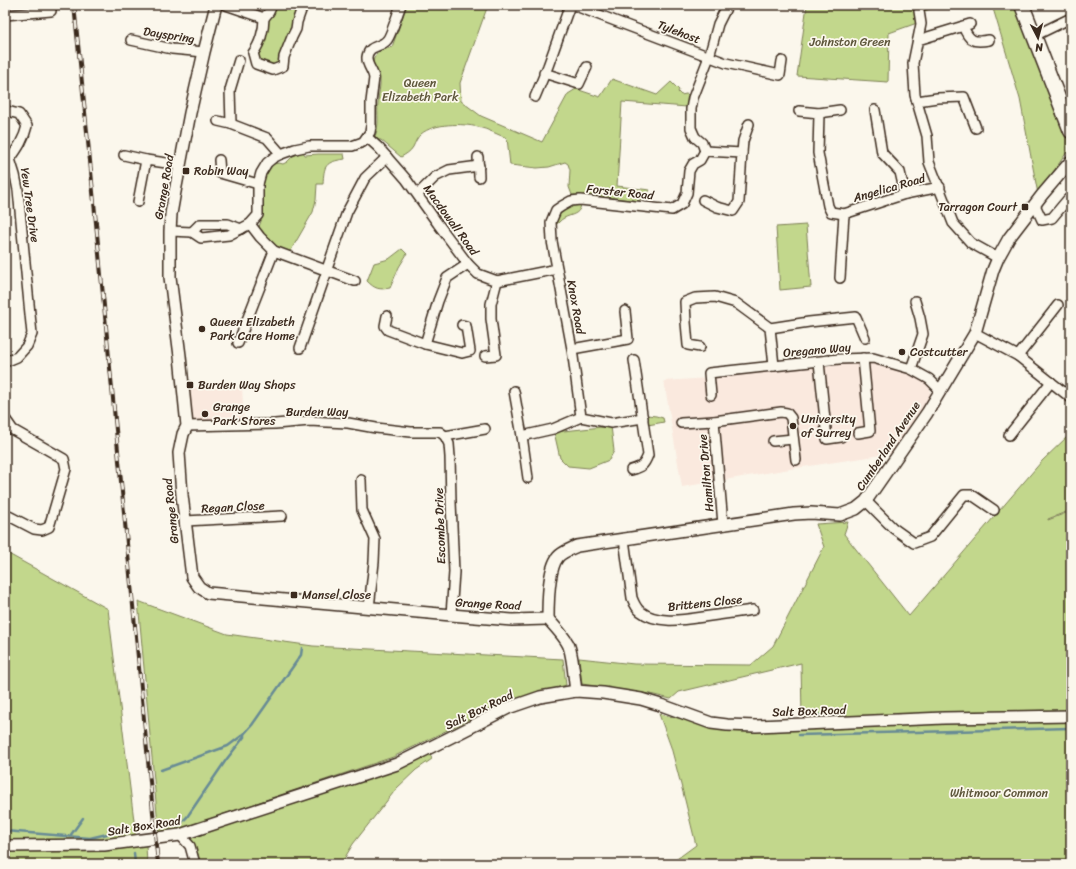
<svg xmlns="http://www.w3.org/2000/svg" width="1076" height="869" viewBox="0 0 1076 869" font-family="Sriracha,sans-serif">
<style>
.built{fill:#fae9de}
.green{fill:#c2d78c;stroke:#7e8055}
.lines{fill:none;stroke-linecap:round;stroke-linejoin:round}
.stream{stroke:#678b95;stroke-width:2.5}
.minor-casing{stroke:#3b2a1e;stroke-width:12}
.tertiary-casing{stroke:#3b2a1e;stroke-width:14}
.primary-casing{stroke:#3b2a1e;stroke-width:17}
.minor{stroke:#fbf7ec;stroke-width:9}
.tertiary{stroke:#fbf7ec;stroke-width:11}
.primary{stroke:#fbf7ec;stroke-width:14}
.rail-casing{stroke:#3b2a1e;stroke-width:4}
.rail{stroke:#fbf7ec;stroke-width:2.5;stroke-dasharray:8;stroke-linecap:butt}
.poi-dot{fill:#3b2a1e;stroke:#fbf7ec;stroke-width:1.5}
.labels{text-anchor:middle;stroke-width:3.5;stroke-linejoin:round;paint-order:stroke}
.street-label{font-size:12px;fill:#3b2a1e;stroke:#fbf7ec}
.park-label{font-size:12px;fill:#5d553a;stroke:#fbf7ec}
.poi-label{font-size:12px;fill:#3b2a1e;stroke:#fbf7ec;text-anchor:start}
</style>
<rect width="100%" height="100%" fill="#fbf7ec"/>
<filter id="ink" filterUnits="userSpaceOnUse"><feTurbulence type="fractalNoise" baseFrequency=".025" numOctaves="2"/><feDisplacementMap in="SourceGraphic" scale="8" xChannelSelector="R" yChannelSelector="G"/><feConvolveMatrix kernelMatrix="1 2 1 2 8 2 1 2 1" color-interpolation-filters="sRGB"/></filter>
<g filter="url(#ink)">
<g class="built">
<path d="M853,363l23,1 16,3 17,6 13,7 8,7 1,12 -36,54 -99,15 -114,19 -18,-106 59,-4 86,-10z"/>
<path d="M242,387l2,35 -43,2 -7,-4 -4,-5 -2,-27z"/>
</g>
<g class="green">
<path d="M276,5h24l-19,59 -8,3 -13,-4 -5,-9 4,-3 9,-26 -1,-6z"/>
<path d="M407,5h81l-28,78 1,18 20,15 61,26 26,-48 8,-5 24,8 12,-18 45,16 14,-13 8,8 -1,2 3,3 5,-1 3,1 -2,12 -65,-5 -5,84 33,4 -5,7 -7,4 -39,-5 -27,-1 -3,-8 1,-17 -2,-6 -3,-2 -16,5 -12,1 -27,-3 -3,-27c-9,-3 -19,-9 -29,-11 -16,-4 -44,-4 -57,7 -4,3 -6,9 -8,13 -3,5 -7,7 -12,10l-20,-17h-4l-2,-4c5,-11 2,-21 3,-33 0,-8 3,-17 2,-25 -1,-7 -9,-12 -6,-20 3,-7 11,-9 18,-11z"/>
<path d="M807,5h134l-25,9 1,9 -28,10 -1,49 -91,-6z"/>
<path d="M992,5h26l49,128v19l-29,42 -18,-95z"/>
<path d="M303,152l2,3 13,-1h26l1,5c-20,3 -21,6 -22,25h-6l-1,16 -3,12 -23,40 -15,-6 -14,-15 -2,-4 4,-12v-28l2,-11 8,-12 6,-1 4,1 4,-2 6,-6z"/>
<path d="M571,205h10c-2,10 -9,9 -17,13 -4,2 -6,6 -10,8 4,-11 7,-14 17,-21z"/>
<path d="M806,225l5,62 -31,3 -4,-63z"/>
<path d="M402,249l5,5 -8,13 -9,21c-11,2 -15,1 -23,-7l7,-18 15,-4z"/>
<path d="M647,415l9,1 7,2 1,4 -16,3z"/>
<path d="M611,426l3,25 -5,9 -20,8 -21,-2 -8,-8 -6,-26z"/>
<path d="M1068,436h3v74l-23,9v1l23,-9v201l-253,8 -16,-3 -1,-54 -122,29 -8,7 -21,-5 -68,-10 -3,-26 55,6 117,1 22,-19 51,-99 -8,-23 32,-2 -4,12 65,82 133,-155z"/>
<path d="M5,552l103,57 28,228 -45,4 -86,-1z"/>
<path d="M138,601l89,33 86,12 250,13 3,26 -70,21 -103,51 -234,79z"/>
<path d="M659,714l63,13 349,-6v143h-401l26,-19 -11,-45 -14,-53z"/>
<path d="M430,754l2,5 -16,11 -19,18 -44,56 -12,20h-140l-3,-10 -8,-18 206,-66z"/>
<path d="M146,845l1,19h-142v-15l123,-1z"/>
</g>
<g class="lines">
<g class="stream">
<path d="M817,715h17"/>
<path d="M799,735l272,-7"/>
<path d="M161,770l67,-24 16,-12 8,-9 49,-70 1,-7"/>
<path d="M179,825l8,-8 39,-57 18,-23v-3"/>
<path d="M5,831l85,7 17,-4"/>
<path d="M70,836l13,-18"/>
<path d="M134,853l1,11"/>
</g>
<defs>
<g id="minor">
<path d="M226,5l38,13"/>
<path d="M272,5l-3,7 -5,6c0,12 -4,26 -11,35l3,11 17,6 10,-4 1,-9 8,-20 4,-8 1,-7 6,-17"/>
<path d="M573,5l153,58 54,12 2,-14"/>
<path d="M919,11l2,13 -8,39 2,32 12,41 2,26 24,61 18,20 27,15"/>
<path d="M5,15l46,-4 -1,-6"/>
<path d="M963,26c6,15 10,17 26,14"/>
<path d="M1034,36l37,-18"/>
<path d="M131,40l41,9 32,3"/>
<path d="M918,40l52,-16"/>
<path d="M544,73l35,11 8,-17"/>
<path d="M535,97l13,-31 22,-61"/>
<path d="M917,101l20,-3 27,-1 12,31"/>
<path d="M875,110l7,43 18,19 5,22"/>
<path d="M799,111l20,2 -1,40 10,53 3,6 13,2 61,-20 35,-7"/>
<path d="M5,112l2,-1 12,3 8,12c-3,13 -9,22 -17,33l5,16 3,15 12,124 2,20 -5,12 -10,11 -12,5"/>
<path d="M819,113l21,-3"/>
<path d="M218,121l13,3 36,14 14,16"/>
<path d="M231,124l-1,-34 9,-30"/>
<path d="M367,137l12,11 27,31 32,45 30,40 10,10 19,7 60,-12"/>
<path d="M705,151l-3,-8 -7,-6 -4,-9v-19l2,-11 16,-41 9,-33 7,-14 3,-5"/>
<path d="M742,153l1,-12 6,-17"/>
<path d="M124,155l22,5"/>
<path d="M478,157l1,20"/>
<path d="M219,160l1,13 38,11"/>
<path d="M418,194l17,-17 14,-7 30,-4"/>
<path d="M703,200l14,7 16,4 6,-9 3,-49 -37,-2"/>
<path d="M138,202l8,-42 34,5"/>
<path d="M1035,205l7,15 10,-2 16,-19"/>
<path d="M250,224l10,13 14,14 81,30"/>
<path d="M170,231l22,1 9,6 28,-3 21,-11 8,-9v-31l3,-11 6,-10 6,-5 8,-4 14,-5 14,-3h43l11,-4 7,-10 1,-6v-24l3,-24c-1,-8 -8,-13 -7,-21 2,-13 14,-9 20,-17 4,-4 11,-28 14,-35"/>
<path d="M192,232l8,-8h28l13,5"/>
<path d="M328,266l19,-54 18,-34 22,-21"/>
<path d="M840,278l4,-64"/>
<path d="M387,316l-2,10 3,4 37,14 37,9 8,-2 -4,-25 -4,-1"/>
<path d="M770,328l39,-6 47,-5 9,21"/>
<path d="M975,333l43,23 53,42"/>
<path d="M238,343l36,-92"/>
<path d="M425,344l13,-43 9,-23 21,-14"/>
<path d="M700,347l-12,-2 -2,-23 -1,-20 10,-4 20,-1 21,6 34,25 4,38"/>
<path d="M300,348l27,-77"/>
<path d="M572,349l56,-10 -3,-28"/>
<path d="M485,356l11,-1 -5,-36v-15l6,-23"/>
<path d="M1018,356l40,-51"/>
<path d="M819,362l8,77 14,-2"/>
<path d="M911,369l12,-35 -3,-16 -5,-17"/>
<path d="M514,391l8,45 6,42"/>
<path d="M711,395l-2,-22 130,-14 34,-1 38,11 18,10 11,11"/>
<path d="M581,417l-9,-68 -20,-108 -1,-19 5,-12 6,-4 9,-5 9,-1 92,10 10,-6 5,-11 2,-22 4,-7 7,-4 5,-9"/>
<path d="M681,423l33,-2"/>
<path d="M187,426l88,-2 35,-3 17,1 21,1 28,5 35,4h29l5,4 4,8 1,13 1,45 3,70 -3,43"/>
<path d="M858,433l12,-2 -7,-73"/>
<path d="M1009,435l42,-53"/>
<path d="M445,436l40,-7"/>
<path d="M522,436l31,-7 28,-12 30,6 32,-5"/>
<path d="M773,441l20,-2"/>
<path d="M631,470c10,-3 13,-4 17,-15l-14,-95"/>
<path d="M361,480l1,30 13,29 -1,23 -5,46"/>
<path d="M866,501l27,27 21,15 16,-6 34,-42h8l22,15"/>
<path d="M5,514l29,15 8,1 7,-3 17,-58 -2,-10 -51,-29 -7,-10"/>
<path d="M185,521l97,-5"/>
<path d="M723,524l-9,-103 67,-9 6,1 4,5 5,42"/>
<path d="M624,539l8,59c2,5 4,10 8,13 19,15 48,8 70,5 14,-2 29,-4 43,-6"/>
<path d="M180,835l10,11 5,18"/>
</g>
<g id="tertiary">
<path d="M216,5l-12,47 -14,61 -16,84 -3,17 -1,17v46l10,79 7,70 -4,8 -4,19 3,42 10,82 7,10 9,6 243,22 61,5 36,-1"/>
<path d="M548,619c0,-15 0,-50 10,-62 4,-5 13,-8 19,-11l217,-32 17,-1 29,2 16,-6 10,-8 61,-88 48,-80 18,-63 5,-12 11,-20 33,-43 29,-34"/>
<path d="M548,619c7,8 15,16 20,25 5,10 6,35 8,47"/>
<path d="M5,846l99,-1 76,-10 217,-71 60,-30 51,-26 32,-11 36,-6 27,2 38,6 23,7 47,17 16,2 29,1 188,-8 127,-2"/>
</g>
<path id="primary" d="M1022,5l49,126"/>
</defs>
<use href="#minor" class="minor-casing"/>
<use href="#tertiary" class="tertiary-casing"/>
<use href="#primary" class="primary-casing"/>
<use href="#minor" class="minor"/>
<use href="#tertiary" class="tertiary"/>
<use href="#primary" class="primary"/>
<defs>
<path id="rail" d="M74,5l16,156 68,703"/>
</defs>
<use href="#rail" class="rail-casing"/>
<use href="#rail" class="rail"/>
</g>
</g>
<g class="poi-dot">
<rect x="182" y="167" width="8" height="8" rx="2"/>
<rect x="1021" y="203" width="8" height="8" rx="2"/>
<circle cx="202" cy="329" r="4"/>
<circle cx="902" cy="352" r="4"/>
<rect x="186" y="381" width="8" height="8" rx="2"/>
<circle cx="205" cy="414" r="4"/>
<circle cx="793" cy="426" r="4"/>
<rect x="290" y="591" width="8" height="8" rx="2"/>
</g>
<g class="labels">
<g class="street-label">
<text transform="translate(679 32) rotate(21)" y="4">Tylehost</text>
<text transform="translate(169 35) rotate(9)" y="4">Dayspring</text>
<text transform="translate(164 187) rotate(-80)" y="4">Grange Road</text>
<text transform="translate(889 188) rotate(-16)" y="4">Angelica Road</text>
<text transform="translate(620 192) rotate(6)" y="4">Forster Road</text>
<text transform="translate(30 205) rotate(82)" y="4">Yew Tree Drive</text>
<text transform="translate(451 220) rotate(54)" y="4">Macdowall Road</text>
<text transform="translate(576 307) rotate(80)" y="4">Knox Road</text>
<text transform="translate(817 350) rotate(-5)" y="4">Oregano Way</text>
<text x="317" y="416">Burden Way</text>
<text transform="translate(888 446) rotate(-56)" y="4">Cumberland Avenue</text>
<text transform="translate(706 473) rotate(-95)" y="4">Hamilton Drive</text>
<text transform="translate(233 507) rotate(-3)" y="4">Regan Close</text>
<text transform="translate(171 511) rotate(-96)" y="4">Grange Road</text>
<text transform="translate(440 526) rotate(-92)" y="4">Escombe Drive</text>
<text transform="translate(705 603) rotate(-6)" y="4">Brittens Close</text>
<text transform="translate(488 604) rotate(3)" y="4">Grange Road</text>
<text transform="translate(479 710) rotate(-26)" y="4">Salt Box Road</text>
<text transform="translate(809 711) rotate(-2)" y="4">Salt Box Road</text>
<text transform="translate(144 826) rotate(-9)" y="4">Salt Box Road</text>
</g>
<g class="park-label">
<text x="850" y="46">Johnston Green</text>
<text x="420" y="87">Queen<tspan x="420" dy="14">Elizabeth Park</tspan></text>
<text x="999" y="797">Whitmoor Common</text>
</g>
<g class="poi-label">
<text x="194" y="175">Robin Way</text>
<text x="1017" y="211" text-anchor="end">Tarragon Court</text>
<text x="210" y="326">Queen Elizabeth<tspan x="210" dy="14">Park Care Home</tspan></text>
<text x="910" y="356">Costcutter</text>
<text x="198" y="389">Burden Way Shops</text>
<text x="213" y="411">Grange<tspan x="213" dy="14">Park Stores</tspan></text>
<text x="801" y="423">University<tspan x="801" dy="14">of Surrey</tspan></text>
<text x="302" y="599">Mansel Close</text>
</g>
</g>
<rect width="1076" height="869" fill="none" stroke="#fbf7ec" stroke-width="20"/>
<rect x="10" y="10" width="1056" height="849" fill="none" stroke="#3b2a1e" stroke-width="1.5" filter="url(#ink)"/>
<g transform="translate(1038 38) rotate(174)" stroke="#fbf7ec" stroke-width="3" paint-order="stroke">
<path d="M0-3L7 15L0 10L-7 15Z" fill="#3b2a1e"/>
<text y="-6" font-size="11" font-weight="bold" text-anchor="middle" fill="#3b2a1e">N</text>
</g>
</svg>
